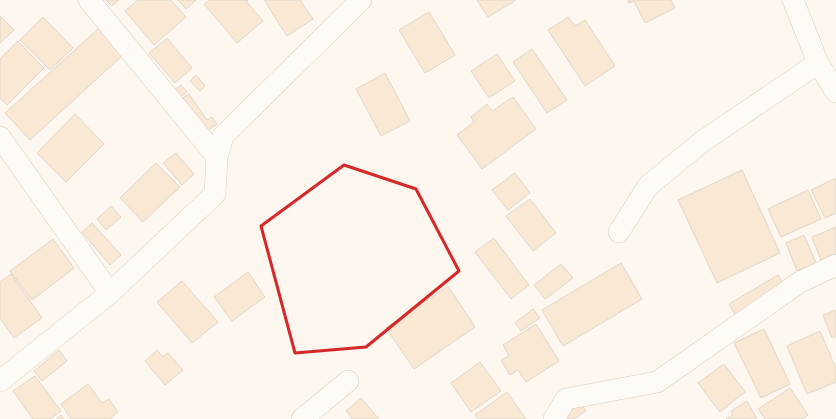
<svg xmlns="http://www.w3.org/2000/svg" width="836" height="419" viewBox="0 0 836 419" font-family="Ubuntu,sans-serif">
<style>
.building{fill:#f4d8b4;stroke:#bcac98}
.lines{fill:none;stroke-linecap:round;stroke-linejoin:round}
.street-casing{stroke:#a59682;stroke-width:22}
.street{stroke:#fff;stroke-width:21}
.marked{fill:none;stroke:#d62828;stroke-width:3;stroke-linejoin:round}
</style>
<rect width="100%" height="100%" fill="#fef7ef"/>
<g class="building">
<path d="M106,0h13l-7,6z"/>
<path d="M138,0h33l15,17 -32,28 -29,-34z"/>
<path d="M178,0h18l-10,9z"/>
<path d="M209,0h39l-2,1 17,20 -26,22 -33,-39z"/>
<path d="M264,0h36l13,19 -26,17z"/>
<path d="M477,0h39l-28,17z"/>
<path d="M628,0h43l4,8 -30,15 -11,-22 -5,2z"/>
<path d="M429,12l26,43 -30,18 -26,-43z"/>
<path d="M0,16l14,14 -14,13z"/>
<path d="M43,17l30,31 -23,22 -30,-30z"/>
<path d="M568,17l7,9 10,-6 30,46 -30,20 -37,-56z"/>
<path d="M99,28l24,27 -93,85 -25,-27z"/>
<path d="M167,38l25,30 -17,15 -26,-30z"/>
<path d="M18,41l26,27 -37,37 -7,-7v-39z"/>
<path d="M532,49l35,51 -20,13 -34,-51z"/>
<path d="M497,54l18,27 -26,17 -18,-27z"/>
<path d="M385,73l25,48 -29,15 -25,-47z"/>
<path d="M196,75l9,11 -5,5 -10,-10z"/>
<path d="M181,85l6,7 -9,6 -5,-7z"/>
<path d="M189,94l18,26 5,-3 5,7 -16,11 -23,-34z"/>
<path d="M513,97l23,32 -54,40 -25,-34 17,-13 -3,-5 16,-13 5,7z"/>
<path d="M75,114l29,30 -38,38 -29,-29z"/>
<path d="M176,153l18,21 -12,11 -19,-22z"/>
<path d="M156,163l24,24 -37,35 -23,-24z"/>
<path d="M742,170l38,83 -63,30 -39,-83z"/>
<path d="M515,173l15,20 -22,17 -16,-20z"/>
<path d="M836,178v35l-11,5 -14,-28z"/>
<path d="M808,190l13,29 -40,18 -13,-28z"/>
<path d="M530,199l26,34 -23,18 -27,-35z"/>
<path d="M111,206l10,11 -15,13 -9,-11z"/>
<path d="M92,223l29,32 -11,10 -28,-33z"/>
<path d="M836,227v27l-15,6 -9,-23z"/>
<path d="M804,235l12,28 -19,8 -11,-28z"/>
<path d="M494,238l35,47 -18,14 -36,-47z"/>
<path d="M53,239l21,29 -42,32 -22,-29z"/>
<path d="M621,263l21,36 -79,47 -21,-36z"/>
<path d="M561,264l12,14 -28,21 -11,-14z"/>
<path d="M248,272l17,25 -33,24 -18,-24z"/>
<path d="M11,274l31,44 -28,20 -14,-20v-36z"/>
<path d="M778,275l7,12 -49,29 -7,-12z"/>
<path d="M182,281l36,41 -26,21 -35,-41z"/>
<path d="M448,286l27,41 -61,42 -28,-41z"/>
<path d="M533,309l7,9 -19,13 -6,-8z"/>
<path d="M836,310v26l-4,2 -9,-23z"/>
<path d="M536,324l23,37 -33,21 -8,-12 -8,5 -9,-15 8,-4 -6,-11z"/>
<path d="M764,329l26,55 -29,14 -27,-55z"/>
<path d="M820,331l16,38v13l-29,12 -20,-48z"/>
<path d="M59,350l8,11 -25,20 -8,-10z"/>
<path d="M157,350l6,7 5,-4 15,17 -18,15 -20,-24z"/>
<path d="M480,362l21,29 -30,21 -20,-29z"/>
<path d="M724,364l21,28 -25,20 -22,-29z"/>
<path d="M35,376l26,35 -11,8h-17l-20,-28z"/>
<path d="M88,384l14,19 7,-4 9,13 -7,6v1h-40l-10,-15z"/>
<path d="M790,388l18,27 -6,4h-37l-7,-10z"/>
<path d="M507,392l19,27h-48l-3,-4z"/>
<path d="M361,398l18,21h-27l-6,-8z"/>
<path d="M579,401l7,10 -12,8h-6l-5,-8z"/>
<path d="M747,401l10,18h-31l7,-4 -2,-4z"/>
<path d="M61,415l3,4h-8z"/>
</g>
<g class="lines">
<defs>
<g id="street">
<path d="M89,0l128,157"/>
<path d="M793,0l25,63 18,29"/>
<path d="M0,137l110,156"/>
<path d="M619,232l29,-46 55,-45 115,-78"/>
<path d="M0,381l110,-88 105,-99 2,-37 6,-21 138,-136"/>
<path d="M302,419l46,-38"/>
<path d="M554,419l12,-20 91,-17 143,-100 36,-17"/>
</g>
</defs>
<use href="#street" class="street-casing"/>
<use href="#street" class="street"/>
</g>
<path d="M0 0H836V419H0ZM344,165l72,24 43,82 -93,76 -71,6 -34,-127z" fill="#fef7ef" fill-opacity=".55" fill-rule="evenodd"/>
<path class="marked" d="M344,165l72,24 43,82 -93,76 -71,6 -34,-127z"/>
</svg>
